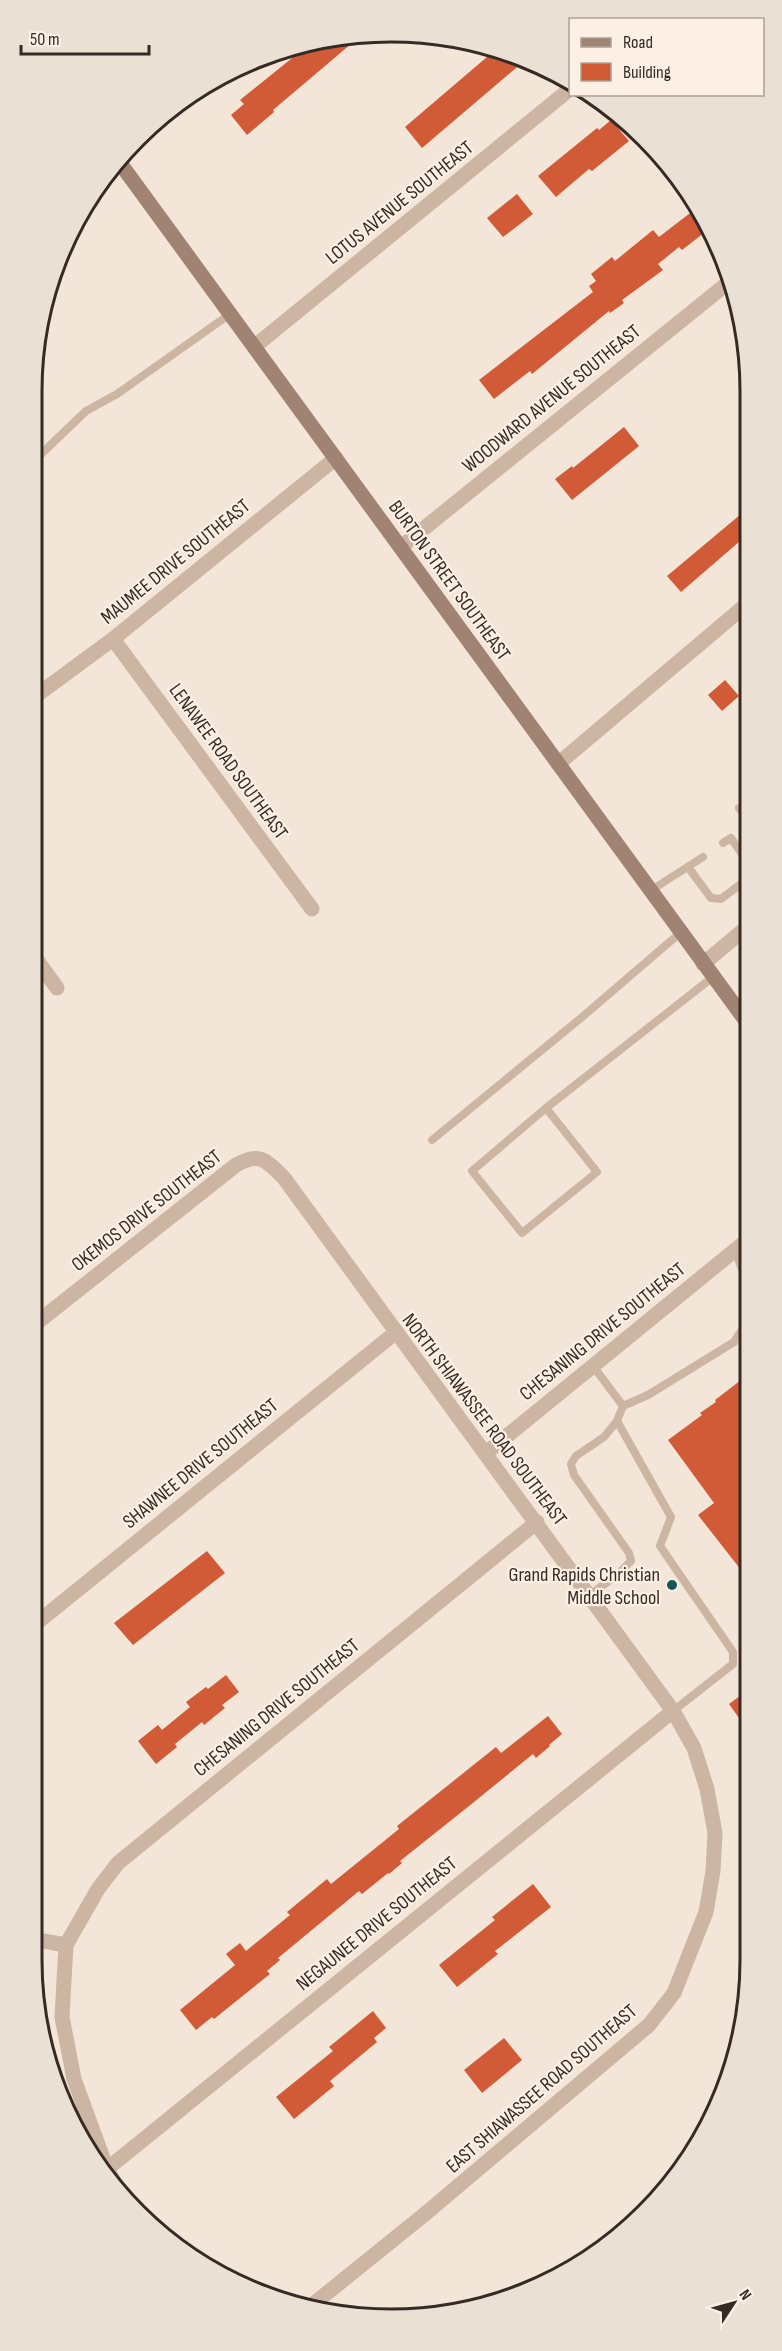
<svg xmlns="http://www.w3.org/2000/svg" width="782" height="2351" viewBox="0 0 782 2351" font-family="'Sofia Sans Condensed',sans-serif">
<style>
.building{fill:#d15a37}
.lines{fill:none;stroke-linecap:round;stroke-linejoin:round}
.service{stroke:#ccb5a2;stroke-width:8}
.minor{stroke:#ccb5a2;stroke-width:15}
.secondary{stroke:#a08373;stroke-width:15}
.poi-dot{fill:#17575b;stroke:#fbf0e3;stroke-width:2}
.labels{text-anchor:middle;stroke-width:4.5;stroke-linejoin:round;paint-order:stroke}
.street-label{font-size:20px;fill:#362a25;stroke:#fbf0e3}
.poi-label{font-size:20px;fill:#362a25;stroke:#fbf0e3;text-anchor:end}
.rim{fill:none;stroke:#362a25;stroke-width:3}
</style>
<rect width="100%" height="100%" fill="#f3e5d7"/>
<g class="building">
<path d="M321,38h37l-85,72 1,2 -27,23 -16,-20 13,-11 -4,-4 72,-58z"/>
<path d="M494,51l29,11 -101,86 -17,-21z"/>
<path d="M611,120l18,21 -37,30 -3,-2 -33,28 -18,-21 59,-48 2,2z"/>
<path d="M517,194l16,20 -30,23 -16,-19z"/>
<path d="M694,210l15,19 -27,21 -3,-3 -21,17 5,6 -41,30 2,3 -14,10 -1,-2 -77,63 -2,-3 -36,28 -15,-19 114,-88 -4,-6 7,-5 -5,-7 21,-17 3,4 38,-31 6,7z"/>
<path d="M624,427l15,19 -67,54 -17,-21 17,-13 1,2z"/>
<path d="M747,509v26l-66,57 -14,-16z"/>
<path d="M725,680l14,16 -17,15 -14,-16z"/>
<path d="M745,1377v198l-47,-60 16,-12 -46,-63 34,-25 -2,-2 16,-11 -1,-2z"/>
<path d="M207,1551l18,22 -92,72 -19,-22z"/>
<path d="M226,1675l13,17 -17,13 3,3 -21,17 -2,-3 -27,22 2,3 -21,17 -18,-23 20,-16 4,5 28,-23 -4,-5 20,-15 2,2z"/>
<path d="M744,1693v32l-15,-21z"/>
<path d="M548,1716l14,18 -13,11 1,1 -14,12 -3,-4 -59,48 -74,59 2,2 -13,11 -1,-1 -26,21 -3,-3 -81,67 2,2 -13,11 3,3 -56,45 -2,-2 -16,13 -16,-20 55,-45 -9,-11 14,-11 6,8 44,-36 -3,-3 40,-33 4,5 68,-55 -2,-3 99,-79 5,6z"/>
<path d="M533,1884l18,23 -56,44 3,3 -41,33 -18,-22 56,-45 -3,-3z"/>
<path d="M373,2011l13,17 -12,10 3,4 -47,39 4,5 -40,33 -18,-22 57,-46 -4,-4z"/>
<path d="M504,2038l18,22 -40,33 -18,-23z"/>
</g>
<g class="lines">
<g class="service">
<path d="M38,457l48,-46 31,-17 113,-80"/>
<path d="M739,808l7,10"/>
<path d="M723,843l8,-5 15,22"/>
<path d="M688,867l23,31 10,1 25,-19"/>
<path d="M650,891l53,-34"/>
<path d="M546,1108l-74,63 50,62 75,-61 -51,-64 167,-131"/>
<path d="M432,1140l149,-122 99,-85"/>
<path d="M735,1251l10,26"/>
<path d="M593,1366l30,40"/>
<path d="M590,1595l28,-21 13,-13 -2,-8 -55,-78 -3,-11 5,-8 28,-19 13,-16"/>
<path d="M673,1711l60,-47v-12l-73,-106 11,-29 -54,-96 6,-15 25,-11 86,-53 11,-17"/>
</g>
<g class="minor">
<path d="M254,347l316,-258"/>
<path d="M401,547l328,-265"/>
<path d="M113,639l199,270"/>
<path d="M37,695l76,-56 223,-181"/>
<path d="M558,764l189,-160"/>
<path d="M36,959l21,29"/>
<path d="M703,964l43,-36"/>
<path d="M34,1325l202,-160c24,-14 31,-4 48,13l389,533 21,37 13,41 8,44 -2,38 -7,41 -32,81 -25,32 -224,189 -114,92"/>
<path d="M486,1453l259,-211"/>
<path d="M33,1626l362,-293"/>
<path d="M32,1939l34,6"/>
<path d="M107,2169l566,-458"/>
<path d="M124,2199l-17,-30 -33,-90 -12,-62 4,-72 32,-56 20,-26 419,-341"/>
</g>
<path class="secondary" d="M120,163l626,858"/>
</g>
<circle class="poi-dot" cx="672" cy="1585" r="6"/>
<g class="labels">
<g class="street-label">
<text transform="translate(399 202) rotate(-39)" y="7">LOTUS AVENUE SOUTHEAST</text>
<text transform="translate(551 398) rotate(-39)" y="7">WOODWARD AVENUE SOUTHEAST</text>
<text transform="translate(175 561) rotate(-39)" y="7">MAUMEE DRIVE SOUTHEAST</text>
<text transform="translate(450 580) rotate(54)" y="7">BURTON STREET SOUTHEAST</text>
<text transform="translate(229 761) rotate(54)" y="7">LENAWEE ROAD SOUTHEAST</text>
<text transform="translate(146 1210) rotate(-38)" y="7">OKEMOS DRIVE SOUTHEAST</text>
<text transform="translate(602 1331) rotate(-39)" y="7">CHESANING DRIVE SOUTHEAST</text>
<text transform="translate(485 1419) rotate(53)" y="7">NORTH SHIAWASSEE ROAD SOUTHEAST</text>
<text transform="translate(200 1463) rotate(-39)" y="7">SHAWNEE DRIVE SOUTHEAST</text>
<text transform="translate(276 1707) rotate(-39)" y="7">CHESANING DRIVE SOUTHEAST</text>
<text transform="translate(376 1923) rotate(-39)" y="7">NEGAUNEE DRIVE SOUTHEAST</text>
<text transform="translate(541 2088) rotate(-41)" y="7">EAST SHIAWASSEE ROAD SOUTHEAST</text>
</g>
<g class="poi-label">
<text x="660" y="1581">Grand Rapids Christian<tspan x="660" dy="23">Middle School</tspan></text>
</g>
</g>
<path d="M0 0H782V2351H0ZM391 42H391A349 349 0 0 1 740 391V1960A349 349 0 0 1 391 2309H391A349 349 0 0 1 42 1960V391A349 349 0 0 1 391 42Z" fill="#ebe0d4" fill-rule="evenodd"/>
<path class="rim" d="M391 42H391A349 349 0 0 1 740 391V1960A349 349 0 0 1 391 2309H391A349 349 0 0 1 42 1960V391A349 349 0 0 1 391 42Z"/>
<rect x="569" y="18" width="195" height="78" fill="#fbf0e3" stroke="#aca197" stroke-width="1.5"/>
<rect x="581" y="38" width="30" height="9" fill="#a08373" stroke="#aca197" stroke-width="1.5"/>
<text x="623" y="48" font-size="18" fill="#362a25">Road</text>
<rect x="581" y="63" width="30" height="18" fill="#d15a37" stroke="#aca197" stroke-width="1.5"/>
<text x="623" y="78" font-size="18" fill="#362a25">Building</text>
<g transform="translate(734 2303) rotate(54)" stroke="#fbf0e3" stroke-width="4.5" paint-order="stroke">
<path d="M0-4.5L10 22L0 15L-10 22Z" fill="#362a25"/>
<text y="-9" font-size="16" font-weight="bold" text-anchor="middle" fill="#362a25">N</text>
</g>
<path d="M21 45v9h128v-9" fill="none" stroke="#362a25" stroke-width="3"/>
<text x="30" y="45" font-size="18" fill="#362a25" stroke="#fbf0e3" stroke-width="4.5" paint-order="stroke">50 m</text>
</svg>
